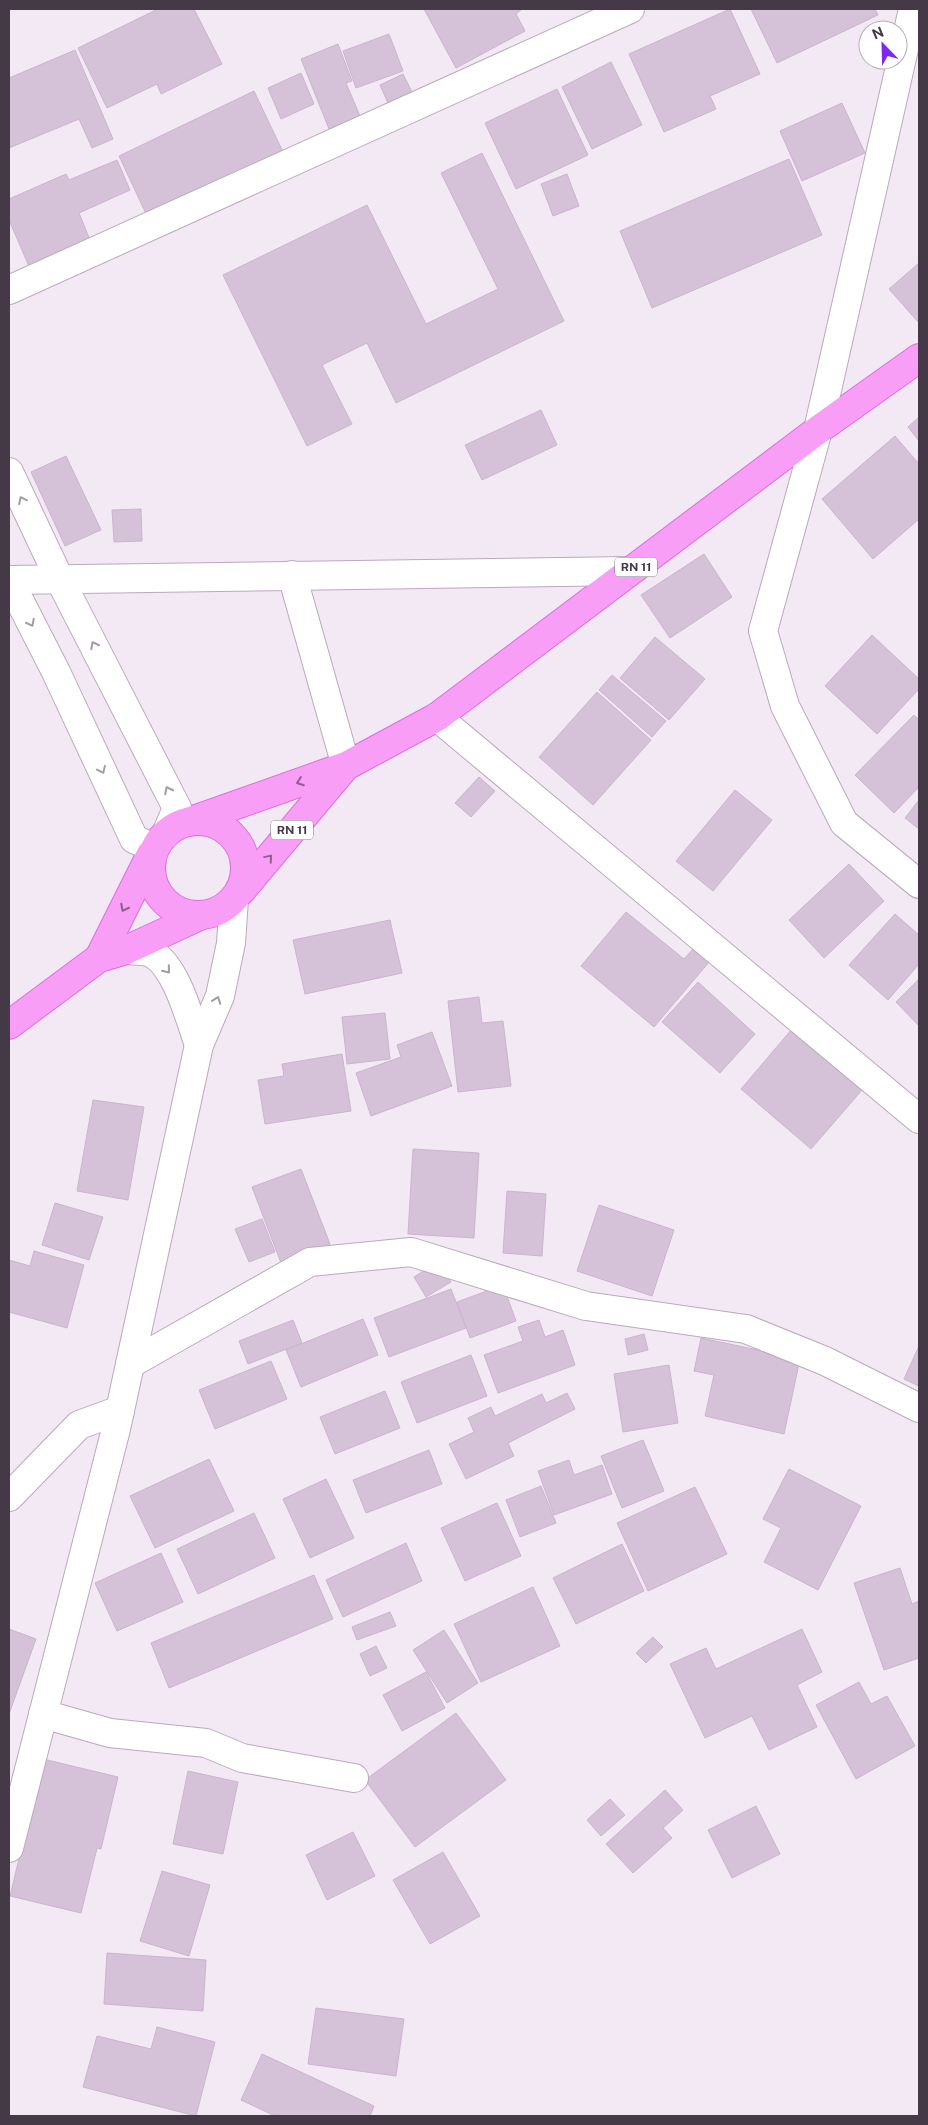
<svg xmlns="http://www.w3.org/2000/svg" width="928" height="2125" viewBox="0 0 928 2125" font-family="'Public Sans',sans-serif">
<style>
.building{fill:#d5c2d8;stroke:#ccb3cf}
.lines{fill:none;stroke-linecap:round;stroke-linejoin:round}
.minor-casing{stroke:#bba9bc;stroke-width:30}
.major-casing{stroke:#dc6edd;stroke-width:30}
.minor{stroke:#fff;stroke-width:28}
.major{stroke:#f89ef7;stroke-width:28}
.oneway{stroke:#a29ca3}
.oneway2{stroke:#8d618d}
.labels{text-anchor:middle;stroke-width:4;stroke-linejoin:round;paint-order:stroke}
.shield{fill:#fff;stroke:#7d747e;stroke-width:1}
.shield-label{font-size:12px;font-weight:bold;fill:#453847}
</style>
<rect width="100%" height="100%" fill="#f3e9f4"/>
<g class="building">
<path d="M158,9h36l28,55 -61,30 -4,-10 -50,24 -29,-60z"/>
<path d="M424,9h98l-6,5 9,17 -69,37z"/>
<path d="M730,9l30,65 -50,22 6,13 -52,23 -35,-78z"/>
<path d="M751,9h124l3,6 -101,48z"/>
<path d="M389,34l14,37 -47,17 -13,-37z"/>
<path d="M338,44l14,37 -6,2 14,33 -31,13 -28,-70z"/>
<path d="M75,50l38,89 -21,9 -13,-29 -70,29v-70z"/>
<path d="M611,62l31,63 -50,24 -30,-62z"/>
<path d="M301,73l13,31 -33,15 -13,-31z"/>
<path d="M403,74l9,18 -24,11 -8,-18z"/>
<path d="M557,89l31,66 -72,34 -31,-66z"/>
<path d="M254,91l30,63 -136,64 -29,-62z"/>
<path d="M842,103l23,50 -63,28 -22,-50z"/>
<path d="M482,153l82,168 -168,82 -29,-60 -45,22 30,59 -45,22 -84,-171 144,-70 59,119 72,-35 -57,-116z"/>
<path d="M789,159l33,76 -170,73 -32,-77z"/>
<path d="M117,160l13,30 -51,23 13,32 -61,26 -22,-51v-21l57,-25 3,6z"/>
<path d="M567,174l12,32 -26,10 -12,-32z"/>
<path d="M919,263v60l-30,-34z"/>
<path d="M541,410l16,35 -75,35 -17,-35z"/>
<path d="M919,417v24l-11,-14z"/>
<path d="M895,436l24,28v55l-46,40 -51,-60z"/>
<path d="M66,456l35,74 -36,16 -34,-74z"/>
<path d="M141,509l1,32 -28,1 -2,-32z"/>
<path d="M704,554l28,43 -62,41 -29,-43z"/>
<path d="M872,635l47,44v10l-42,45 -52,-48z"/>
<path d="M655,637l50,42 -36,41 -49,-42z"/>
<path d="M612,675l54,46 -14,16 -53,-47z"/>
<path d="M597,692l54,48 -58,65 -54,-48z"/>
<path d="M914,715l5,5v67l-25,26 -39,-38z"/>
<path d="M479,777l16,14 -24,26 -16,-14z"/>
<path d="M735,790l37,30 -59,71 -37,-30z"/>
<path d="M919,800v29l-14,-11z"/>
<path d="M849,864l35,37 -60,57 -35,-38z"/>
<path d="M626,912l58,47 10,-11 16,13 -56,66 -73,-61z"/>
<path d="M895,914l24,21v29l-31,36 -39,-35z"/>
<path d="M390,920l12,53 -97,21 -12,-54z"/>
<path d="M919,979v47l-23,-24z"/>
<path d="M698,982l57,52 -35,39 -58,-51z"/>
<path d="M479,997l3,26 21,-2 8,65 -53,6 -10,-91z"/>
<path d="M385,1013l5,46 -43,5 -5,-47z"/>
<path d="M792,1029l70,61 -51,59 -70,-60z"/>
<path d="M432,1032l20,54 -81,30 -15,-43 45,-16 -4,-12z"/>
<path d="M342,1054l9,57 -86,13 -7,-44 26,-4 -2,-12z"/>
<path d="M93,1100l51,7 -16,93 -51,-9z"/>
<path d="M413,1149l66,4 -5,85 -66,-4z"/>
<path d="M301,1169l29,75 -49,19 -29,-76z"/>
<path d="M507,1191l39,3 -4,62 -39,-3z"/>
<path d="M55,1203l48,14 -14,43 -47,-15z"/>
<path d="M599,1205l75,25 -22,66 -75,-25z"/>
<path d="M262,1219l13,33 -26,10 -14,-33z"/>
<path d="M34,1251l50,14 -17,63 -58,-16v-52l21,6z"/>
<path d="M438,1262l13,20 -25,15 -12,-20z"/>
<path d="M503,1285l13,36 -46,17 -13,-36z"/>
<path d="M451,1289l15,39 -77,29 -15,-39z"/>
<path d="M363,1319l15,36 -77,32 -15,-37z"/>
<path d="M293,1320l9,23 -54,21 -9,-23z"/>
<path d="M539,1320l6,17 18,-7 12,35 -77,28 -14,-38 39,-14 -5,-14z"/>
<path d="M644,1334l4,16 -20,5 -3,-16z"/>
<path d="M701,1338l99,21 -16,75 -79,-18 9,-41 -20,-4z"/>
<path d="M919,1346v40l-15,-7z"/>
<path d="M471,1355l16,41 -70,27 -16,-41z"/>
<path d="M271,1361l16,38 -72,30 -16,-39z"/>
<path d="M669,1365l9,58 -55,9 -9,-58z"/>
<path d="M385,1391l15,37 -65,26 -15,-37z"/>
<path d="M567,1393l8,16 -67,34 6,13 -48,23 -17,-35 25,-12 -6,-14 23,-11 4,9 47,-22 4,9z"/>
<path d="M643,1440l21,51 -42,17 -21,-52z"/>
<path d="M429,1450l13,34 -76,29 -13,-33z"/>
<path d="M209,1459l25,52 -79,37 -25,-52z"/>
<path d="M569,1460l5,15 28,-10 10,29 -58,21 -16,-44z"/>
<path d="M789,1469l72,37 -43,84 -54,-28 17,-34 -18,-9z"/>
<path d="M326,1479l28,59 -44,20 -27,-59z"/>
<path d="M541,1486l15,37 -36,14 -14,-37z"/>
<path d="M695,1487l32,67 -79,37 -31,-68z"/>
<path d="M497,1503l24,53 -56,25 -24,-53z"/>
<path d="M254,1513l21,45 -77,36 -21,-45z"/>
<path d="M406,1543l16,38 -79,36 -17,-37z"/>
<path d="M622,1544l22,47 -68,33 -23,-46z"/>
<path d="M161,1553l22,49 -66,29 -22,-48z"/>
<path d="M900,1568l12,36 7,-3v57l-35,12 -30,-87z"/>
<path d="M314,1575l19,44 -164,69 -18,-45z"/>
<path d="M533,1587l27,59 -79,36 -27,-58z"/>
<path d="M390,1612l6,14 -39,14 -5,-13z"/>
<path d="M9,1629l27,10 -27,75z"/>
<path d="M802,1629l20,43 -25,13 20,42 -48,23 -17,-34 -47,22 -35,-74 36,-16 10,21z"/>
<path d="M444,1630l34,53 -31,20 -34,-53z"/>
<path d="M653,1637l10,10 -17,16 -10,-10z"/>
<path d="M376,1646l11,22 -17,8 -10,-22z"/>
<path d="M426,1672l19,36 -43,23 -19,-36z"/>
<path d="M859,1682l12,22 16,-8 28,50 -59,33 -40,-74z"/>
<path d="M456,1713l50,67 -91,67 -50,-67z"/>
<path d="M43,1759l75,18 -17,72 -4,-1 -16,65 -71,-17z"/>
<path d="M188,1771l50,11 -15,72 -50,-10z"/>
<path d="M665,1790l18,20 -20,18 9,10 -39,35 -27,-29z"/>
<path d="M610,1799l15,16 -24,21 -14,-16z"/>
<path d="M756,1806l24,48 -48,24 -24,-48z"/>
<path d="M353,1832l22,44 -48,24 -21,-45z"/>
<path d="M443,1852l37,64 -50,28 -37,-64z"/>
<path d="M162,1871l48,14 -21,71 -49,-15z"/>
<path d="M107,1953l99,7 -3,51 -99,-7z"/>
<path d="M316,2008l88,11 -8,57 -88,-12z"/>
<path d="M157,2027l58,15 -19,74 -113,-29 14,-51 54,13z"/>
<path d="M262,2054l112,52 -4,10h-95l-34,-16z"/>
</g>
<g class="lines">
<defs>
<g id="minor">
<path d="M913,9l-95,421 -55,201 22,75 59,117 75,61"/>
<path d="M9,290l621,-281"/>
<path d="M9,472l50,106 118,230 -11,26"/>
<path d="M292,575l54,191"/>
<path d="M9,580l621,-9"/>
<path d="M9,580l47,92 78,167 20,9"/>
<path d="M437,717l482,402"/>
<path d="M126,950c7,1 20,0 27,4 24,14 37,66 46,91"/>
<path d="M130,1364l180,-102 101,-10 175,54 160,23 79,32 94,47"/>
<path d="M9,1497l70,-72 41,-15"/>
<path d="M43,1714l67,19 96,10 36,15 112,20"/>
<path d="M9,1848l107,-419 83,-384 21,-49 11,-53 3,-44"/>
</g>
<g id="major">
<circle cx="198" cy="868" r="47"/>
<path d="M188,822l158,-56 91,-49 381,-287 101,-72"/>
<path d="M241,891l104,-124"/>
<path d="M99,958l52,-104"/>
<path d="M9,1025l90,-67 27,-8 76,-35"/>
</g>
</defs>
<use href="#minor" class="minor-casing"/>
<use href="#major" class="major-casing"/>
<use href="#minor" class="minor"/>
<use href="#major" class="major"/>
</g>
<defs><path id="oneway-chevron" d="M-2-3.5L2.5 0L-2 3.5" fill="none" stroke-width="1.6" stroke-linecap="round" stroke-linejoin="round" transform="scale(1.25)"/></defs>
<g class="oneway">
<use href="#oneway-chevron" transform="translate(22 500) rotate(-116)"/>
<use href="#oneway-chevron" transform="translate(31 623) rotate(63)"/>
<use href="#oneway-chevron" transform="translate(94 645) rotate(-117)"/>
<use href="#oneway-chevron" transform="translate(102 770) rotate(65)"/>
<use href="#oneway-chevron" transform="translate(168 790) rotate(-117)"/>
<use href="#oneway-chevron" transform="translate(167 970) rotate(51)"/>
<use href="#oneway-chevron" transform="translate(217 1000) rotate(-70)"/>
</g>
<g class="oneway2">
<use href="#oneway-chevron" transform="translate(300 782) rotate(160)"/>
<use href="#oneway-chevron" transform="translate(269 858) rotate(-50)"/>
<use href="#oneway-chevron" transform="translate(124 908) rotate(117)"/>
</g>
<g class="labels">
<g class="shield">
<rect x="615" y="557.5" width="42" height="19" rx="4"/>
<rect x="271" y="820.5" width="42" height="19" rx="4"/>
</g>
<g class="shield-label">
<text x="636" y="571">RN 11</text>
<text x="292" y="834">RN 11</text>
</g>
</g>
<rect width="928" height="2125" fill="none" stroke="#453847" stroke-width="20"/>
<g transform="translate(883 45) rotate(337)"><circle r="24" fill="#ffffff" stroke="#b5afb5"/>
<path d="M0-4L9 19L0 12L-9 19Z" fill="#7f27ed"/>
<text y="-8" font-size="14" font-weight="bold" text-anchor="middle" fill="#453847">N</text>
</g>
</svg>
